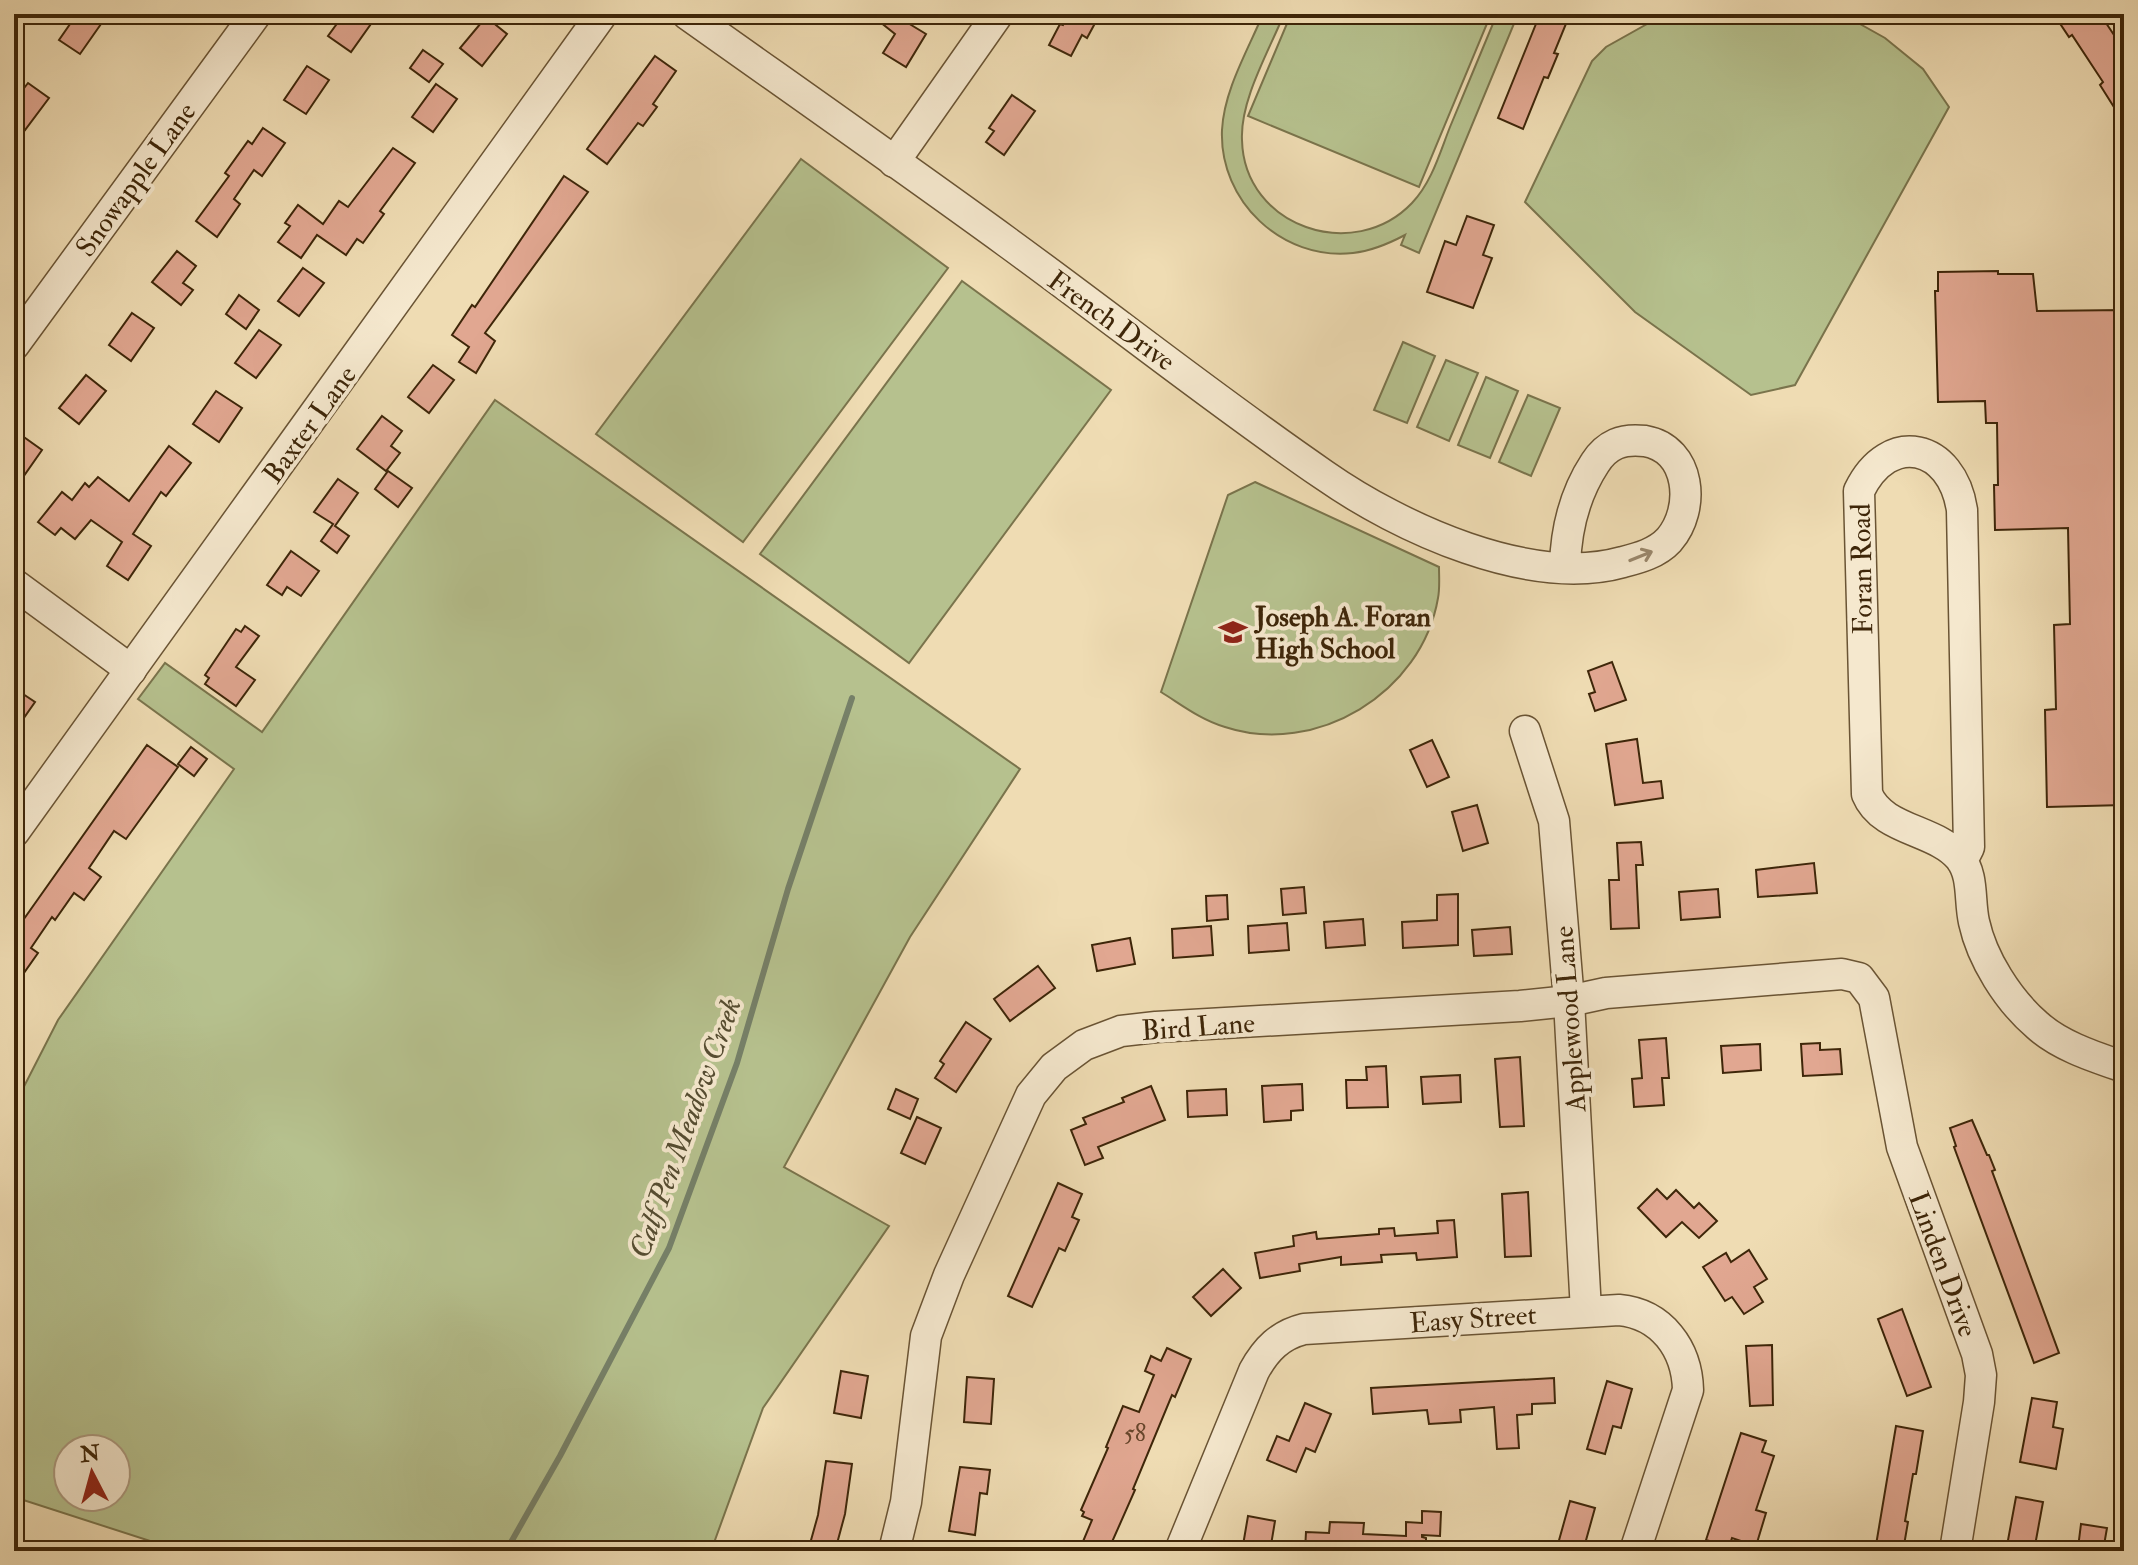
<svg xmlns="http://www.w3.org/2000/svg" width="2138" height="1565" viewBox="0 0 2138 1565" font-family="'IM FELL Double Pica',serif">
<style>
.green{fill:#b6c18e;stroke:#7a744c;stroke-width:2;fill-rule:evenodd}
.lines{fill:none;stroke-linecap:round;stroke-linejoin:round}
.stream{stroke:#768068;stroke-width:6}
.building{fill:#e1a791;stroke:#3e2609;stroke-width:2}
.minor-casing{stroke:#6a5434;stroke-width:33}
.minor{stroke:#f5e8ce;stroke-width:30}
.oneway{stroke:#9a876c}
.labels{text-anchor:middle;stroke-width:8;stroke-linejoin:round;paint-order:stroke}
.number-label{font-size:24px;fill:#67462b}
.street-label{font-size:28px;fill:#3e2609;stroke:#f5e8ce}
.poi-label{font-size:28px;font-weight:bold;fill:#3e2609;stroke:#f5e8ce;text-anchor:start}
.water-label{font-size:30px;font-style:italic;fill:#554c31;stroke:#f5e8ce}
</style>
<rect width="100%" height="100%" fill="#efdcb3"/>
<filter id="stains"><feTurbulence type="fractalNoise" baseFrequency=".0025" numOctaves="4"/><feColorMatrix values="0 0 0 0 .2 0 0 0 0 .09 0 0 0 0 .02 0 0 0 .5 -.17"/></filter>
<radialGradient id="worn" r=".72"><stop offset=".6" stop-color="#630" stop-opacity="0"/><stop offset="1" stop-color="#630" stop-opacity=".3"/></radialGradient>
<g class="green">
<path d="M1263,14h21c-15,37 -44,86 -42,126 2,87 112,124 170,63 20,-21 28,-51 38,-76 16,-38 31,-75 47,-113h21l-99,239 -18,-8 4,-10c-17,9 -33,16 -52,18 -71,8 -134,-52 -131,-123 2,-40 26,-80 41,-116z"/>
<path d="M1291,14h200l-72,173 -171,-71z"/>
<path d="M1665,14h177l43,24 38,31 26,38 -154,278 -44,10 -116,-83 -110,-110 67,-141 14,-14z"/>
<path d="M801,159l147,109 -205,274 -147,-108z"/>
<path d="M962,281l149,109 -202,273 -149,-109z"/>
<path d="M1403,342l32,14 -28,67 -33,-13z"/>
<path d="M1446,360l32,13 -29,68 -32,-14z"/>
<path d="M1486,377l32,14 -28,67 -32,-13z"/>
<path d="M1528,395l32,13 -29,68 -32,-14z"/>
<path d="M495,400l525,369 -110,168 -126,230 105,59 -126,182 -52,143h-530l-167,-54v-391l44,-86 176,-251 -96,-70 27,-36 97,69zM116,1449v48h-48v-48z"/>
<path d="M1255,482l184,85c0,10 1,21 -1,31 -16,95 -122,159 -213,129 -24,-7 -43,-22 -64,-35l67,-197z"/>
</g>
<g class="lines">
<path class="stream" d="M506,1551l54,-95 109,-208 68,-185 51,-174 64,-191"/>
</g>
<g class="building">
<path d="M77,14h31l-28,40 -21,-14z"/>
<path d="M344,14h34l-27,38 -23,-16z"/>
<path d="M870,14h23l33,20 -20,33 -23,-14 12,-19z"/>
<path d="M1069,14h31l-13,24 -5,-3 -11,21 -22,-11 11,-21 3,1z"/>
<path d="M1540,14h30l-16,39 4,1 -10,24 -4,-1 -21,52 -25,-11z"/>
<path d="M2072,14h28l24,36v73l-24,-38 3,-3 -31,-47 -3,2 -10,-15z"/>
<path d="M486,17l21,17 -25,32 -22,-18z"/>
<path d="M423,50l20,14 -14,18 -19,-14z"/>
<path d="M655,56l21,15 -23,33 4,3 -14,19 -5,-3 -31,41 -20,-15z"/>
<path d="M307,66l22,14 -23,34 -22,-14z"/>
<path d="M28,83l21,15 -24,32 -11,-8v-21z"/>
<path d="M436,84l21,15 -24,33 -21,-15z"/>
<path d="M1012,95l23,16 -31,44 -18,-13 8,-11 -5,-3z"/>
<path d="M263,128l22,15 -23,33 -8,-6 -20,29 6,5 -23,33 -21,-16 33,-45 -4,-3 23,-32 4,3z"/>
<path d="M393,148l22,15 -35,48 4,3 -21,29 -6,-4 -11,16 -29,-20 -16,23 -23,-16 12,-16 -5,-3 13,-18 25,19 16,-23 9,6z"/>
<path d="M564,176l24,16 -103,141 10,8 -19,32 -17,-11 10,-15 -17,-12 20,-30 3,2z"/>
<path d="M1467,216l27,9 -11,30 9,3 -19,50 -46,-16 18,-51 11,4z"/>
<path d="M177,251l19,15 -13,17 10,7 -12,15 -29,-23z"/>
<path d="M303,268l21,15 -25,33 -21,-15z"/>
<path d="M1998,271v3h35l4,37 87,-1v495l-77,2 -2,-97 11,-1 -2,-84 16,-1 -2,-96 -73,2 -1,-45h4l-1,-62h-11l-1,-22 -47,1 -3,-111h3v-19z"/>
<path d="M239,295l20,15 -13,19 -20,-15z"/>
<path d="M132,313l22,15 -23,33 -22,-16z"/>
<path d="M259,330l22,15 -25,33 -21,-15z"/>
<path d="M433,365l21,15 -25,33 -21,-16z"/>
<path d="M86,375l20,16 -27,33 -20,-16z"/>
<path d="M216,391l26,17 -23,34 -26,-18z"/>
<path d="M382,416l20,15 -11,15 9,7 -14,18 -29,-22z"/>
<path d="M14,430l28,20 -28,40z"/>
<path d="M169,446l22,17 -25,33 -5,-4 -28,42 18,12 -23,34 -21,-14 15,-24 -31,-22 -16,19 -14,-11 -6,7 -17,-13 24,-30 10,8 13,-17 4,4 9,-10 31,24z"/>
<path d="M388,471l24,17 -14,19 -23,-18z"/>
<path d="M338,479l20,14 -23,33 14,10 -12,17 -16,-12 12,-17 -19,-12z"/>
<path d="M291,551l28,20 -18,25 -14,-9 -5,8 -15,-10z"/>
<path d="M245,626l14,10 -23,31 19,13 -19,26 -31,-22 4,-6 -4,-3 31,-46 5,3z"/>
<path d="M1612,662l14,38 -31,11 -6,-17 6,-2 -7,-21z"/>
<path d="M14,688l21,14 -21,30z"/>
<path d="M1637,739l6,44 18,-2 2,17 -48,7 -9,-61z"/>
<path d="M1432,740l17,37 -22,10 -17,-37z"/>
<path d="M147,745l31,22 -52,72 -12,-8 -25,37 12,9 -17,23 -10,-7 -19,27 -3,-3 -21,31 7,5 -24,34v-54z"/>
<path d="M191,747l16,12 -13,17 -16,-12z"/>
<path d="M1477,805l11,38 -25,8 -11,-39z"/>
<path d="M1641,842l2,23h-7l3,63 -28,1 -2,-49h10l-2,-37z"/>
<path d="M1814,863l3,30 -59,4 -2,-27z"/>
<path d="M1304,887l2,26 -23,2 -2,-26z"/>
<path d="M1718,889l2,28 -39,3 -2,-28z"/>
<path d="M1458,894v51l-55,3 -1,-26 35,-2v-25z"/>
<path d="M1227,895l1,24 -21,2 -1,-25z"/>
<path d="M1363,919l2,26 -39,3 -2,-26z"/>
<path d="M1287,923l2,27 -40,3 -1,-27z"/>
<path d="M1211,926l2,29 -40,3 -1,-29z"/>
<path d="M1510,927l2,27 -38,2 -2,-26z"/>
<path d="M1130,938l5,26 -38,7 -5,-26z"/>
<path d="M1038,966l17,22 -45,33 -16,-22z"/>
<path d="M966,1022l25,17 -35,53 -21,-14 9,-14 -4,-3z"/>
<path d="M1666,1038l3,40h-7l2,27 -30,2 -2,-28 10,-1 -3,-38z"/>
<path d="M1820,1043v7l20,-1 2,25 -39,2 -2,-32z"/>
<path d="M1760,1044l1,26 -38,3 -2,-27z"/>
<path d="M1520,1057l4,69 -24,1 -5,-68z"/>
<path d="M1386,1066l2,41 -41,1 -1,-28h21l-1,-13z"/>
<path d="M1460,1075l1,27 -38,2 -2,-27z"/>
<path d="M1302,1084l1,26 -12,1v9l-27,2 -2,-36z"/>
<path d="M1151,1086l14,34 -67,27 5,11 -18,7 -14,-35 15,-6 -3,-6 41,-16 -2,-4z"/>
<path d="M896,1089l22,10 -8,20 -22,-10z"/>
<path d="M1226,1089l1,26 -39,2 -1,-26z"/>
<path d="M917,1117l24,11 -16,36 -24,-11z"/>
<path d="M1972,1120l15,35h2l6,15 -3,1 67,182 -25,10 -80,-216 2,-1 -6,-18z"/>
<path d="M1058,1183l24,11 -10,23 7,3 -14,31 -6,-3 -27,59 -24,-11z"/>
<path d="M1657,1189l10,10 9,-9 18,18 5,-5 18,18 -18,17 -17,-16 -16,15 -28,-29z"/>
<path d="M1528,1192l3,64 -26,1 -3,-63z"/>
<path d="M1454,1220l3,37 -40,3 -1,-7 -35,2 1,7 -41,3v-8l-42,7 1,7 -40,7 -5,-25 39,-7 -1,-10 23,-4 1,7 62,-5v-5l15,-1 1,8 43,-3 -1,-12z"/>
<path d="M1749,1250l18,29 -13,8 9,15 -19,12 -12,-17 -7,4 -22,-34 23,-14 5,9z"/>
<path d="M1223,1269l18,19 -30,28 -18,-19z"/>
<path d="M1902,1309l29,78 -24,9 -29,-77z"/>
<path d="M1772,1345l1,60 -23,1 -4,-60z"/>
<path d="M1167,1348l24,11 -16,38 -3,-2 -39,94 2,1 -27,61h-29l13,-31 -10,-4 2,-4 -3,-2 27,-62 -2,-1 17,-41 16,6 15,-37 -9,-4 6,-15 10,5z"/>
<path d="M841,1371l27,5 -7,42 -27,-5z"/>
<path d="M967,1377l27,2 -3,45 -27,-2z"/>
<path d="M1554,1378l1,25 -23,1v10l-15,1 2,33 -22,1 -3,-42 -34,3 1,12 -32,2 -2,-14 -54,4 -2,-26z"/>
<path d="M1607,1381l25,8 -11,39 -8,-2 -8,28 -18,-5z"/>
<path d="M2032,1398l25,4 -4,25 10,2 -7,40 -36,-7z"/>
<path d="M1305,1403l26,11 -16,38 -9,-4 -10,24 -29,-12 10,-24 12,5z"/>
<path d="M1896,1426l27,5 -7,43h-3l-8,47 3,1 -5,29h-28z"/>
<path d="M1741,1433l25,8 -4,11 12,4 -18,54 10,3 -10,33 -24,-8 -3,9 -23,-7z"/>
<path d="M826,1461l26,3 -7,50 -10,37h-27l10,-36z"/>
<path d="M960,1467l30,3 -3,24 -7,-1 -5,42 -26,-4z"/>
<path d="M2016,1497l27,5 -9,49h-28z"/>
<path d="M1570,1501l25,7 -12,43h-27z"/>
<path d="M1422,1511l19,1 -1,24 -18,-1v2l4,1v13h-121l1,-19 23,1 1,-11 34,1 -1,11 43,2v-14l16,1z"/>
<path d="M1248,1516l27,5 -5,30h-28z"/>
<path d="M2081,1524l26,4 -4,23 -25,-3z"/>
</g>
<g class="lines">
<defs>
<g id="minor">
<path d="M687,14c107,76 214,151 320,228 106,77 209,159 317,233 76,53 206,113 299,87 16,-4 34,-9 46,-22 27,-31 22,-91 -24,-99 -9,-1 -20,-1 -29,3 -9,4 -16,11 -21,19 -21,32 -29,67 -30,103"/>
<path d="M894,162l104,-148"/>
<path d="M14,345l242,-331"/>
<path d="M14,584l117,86"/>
<path d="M1525,731l29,90 15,180 17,310"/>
<path d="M14,832l588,-818"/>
<path d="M1962,861l7,-14 -7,-337c-10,-66 -73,-81 -103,-19l8,303c15,37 69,35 93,64 14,18 9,42 14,64 8,37 34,78 63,103 23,21 58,32 87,42"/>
<path d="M894,1551l12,-49 20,-166 23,-61 82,-180 23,-28 30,-22 37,-14 35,-4 364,-21 49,-5 37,-8 236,-19 17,4 15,20 28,149 75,207 4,21 -2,27 -24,149"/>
<path d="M1180,1551l74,-180c12,-22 26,-36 50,-42l315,-19c43,4 68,39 69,80l-53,161"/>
</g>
</defs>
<use href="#minor" class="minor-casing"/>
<use href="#minor" class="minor"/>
</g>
<defs><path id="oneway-shaft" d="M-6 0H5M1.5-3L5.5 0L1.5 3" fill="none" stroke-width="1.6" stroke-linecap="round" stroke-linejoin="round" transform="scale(2)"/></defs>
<use class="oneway" href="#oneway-shaft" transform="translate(1641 556) rotate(-22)"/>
<defs>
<symbol id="school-bare" viewBox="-9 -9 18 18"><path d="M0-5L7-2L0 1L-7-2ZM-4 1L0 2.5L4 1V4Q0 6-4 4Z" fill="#8f2418" stroke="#f5e8ce" stroke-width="2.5" paint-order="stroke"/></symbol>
</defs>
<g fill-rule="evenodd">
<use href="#school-bare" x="1213" y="612" width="40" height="40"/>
</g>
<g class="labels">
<g class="number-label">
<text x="1135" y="1441">58</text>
</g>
<g class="street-label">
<text transform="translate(135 179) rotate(-54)" y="10">Snowapple Lane</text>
<text transform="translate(1112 320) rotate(36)" y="10">French Drive</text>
<text transform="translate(309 424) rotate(-54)" y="10">Baxter Lane</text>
<text transform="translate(1861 569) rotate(-91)" y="10">Foran Road</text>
<text transform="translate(1569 1019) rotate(-94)" y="10">Applewood Lane</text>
<text transform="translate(1198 1026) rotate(-4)" y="10">Bird Lane</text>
<text transform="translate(1944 1264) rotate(70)" y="10">Linden Drive</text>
<text transform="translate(1473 1318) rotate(-4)" y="10">Easy Street</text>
</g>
<g class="poi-label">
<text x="1255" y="626">Joseph A. Foran<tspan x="1255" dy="32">High School</tspan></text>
</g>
<g class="water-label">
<text transform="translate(685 1128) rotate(-70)" y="10">Calf Pen Meadow Creek</text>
</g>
</g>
<rect width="2138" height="1565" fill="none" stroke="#efdcb3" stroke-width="48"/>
<rect x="16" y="16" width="2106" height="1533" fill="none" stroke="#3e2609" stroke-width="4"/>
<rect x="24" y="24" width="2090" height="1517" fill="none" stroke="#3e2609" stroke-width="2"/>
<g transform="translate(92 1473) rotate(354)"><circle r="38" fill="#f5e8ce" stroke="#ac9a7f" stroke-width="2"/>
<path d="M0-6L14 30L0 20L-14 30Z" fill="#8f2418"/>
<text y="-12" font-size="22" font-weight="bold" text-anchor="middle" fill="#3e2609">N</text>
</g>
<rect width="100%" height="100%" filter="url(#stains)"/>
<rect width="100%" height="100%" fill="url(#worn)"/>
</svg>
